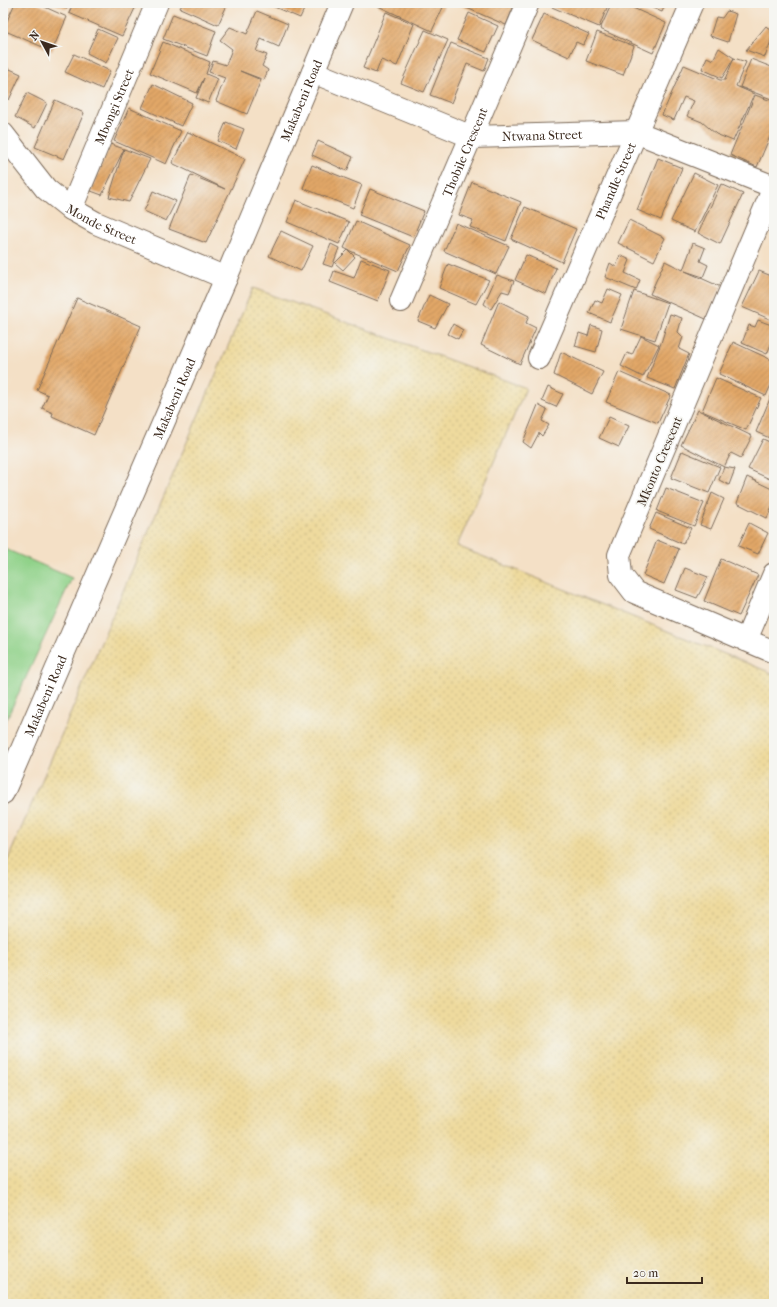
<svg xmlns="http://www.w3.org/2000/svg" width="777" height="1307" viewBox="0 0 777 1307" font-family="'IM FELL French Canon',serif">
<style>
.grass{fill:#90d289;stroke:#667e54}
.sand{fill:url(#sand-dots);stroke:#94825e}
.building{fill:url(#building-hatch)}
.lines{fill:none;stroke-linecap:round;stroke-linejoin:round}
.minor-casing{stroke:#7c6a59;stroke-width:24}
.minor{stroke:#fff;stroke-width:22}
.labels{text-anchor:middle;stroke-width:3.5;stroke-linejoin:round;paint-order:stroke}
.street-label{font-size:13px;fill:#3b2a1e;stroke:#f6f6f2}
</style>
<defs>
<pattern id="sand-dots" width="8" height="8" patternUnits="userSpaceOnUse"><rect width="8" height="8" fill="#eeda9e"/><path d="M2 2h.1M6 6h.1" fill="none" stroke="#cdbb88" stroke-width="1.8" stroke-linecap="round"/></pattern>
<pattern id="building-hatch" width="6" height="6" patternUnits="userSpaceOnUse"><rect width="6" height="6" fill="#e2a767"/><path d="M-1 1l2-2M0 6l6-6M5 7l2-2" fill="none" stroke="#b88854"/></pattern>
</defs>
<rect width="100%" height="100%" fill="#f6f6f2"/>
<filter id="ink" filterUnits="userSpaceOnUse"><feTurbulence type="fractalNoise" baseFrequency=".025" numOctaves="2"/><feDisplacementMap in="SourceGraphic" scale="8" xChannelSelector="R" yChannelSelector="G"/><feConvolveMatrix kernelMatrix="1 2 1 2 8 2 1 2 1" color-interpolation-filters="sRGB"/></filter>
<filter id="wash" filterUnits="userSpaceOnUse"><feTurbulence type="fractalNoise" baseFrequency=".012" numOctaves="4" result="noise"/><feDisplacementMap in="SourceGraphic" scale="16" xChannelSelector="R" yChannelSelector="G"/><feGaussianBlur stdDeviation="0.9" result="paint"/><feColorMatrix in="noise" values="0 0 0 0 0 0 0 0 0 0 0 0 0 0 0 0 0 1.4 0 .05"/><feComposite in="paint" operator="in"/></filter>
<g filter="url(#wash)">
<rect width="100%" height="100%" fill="#f4e0c6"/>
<path class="grass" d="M3,548l69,30 -69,149z"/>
<path class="sand" d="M253,288l273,100 -69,158 317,128v630h-771v-433z"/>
<g id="blocks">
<g class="building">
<path d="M15,3h21l31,14 -15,34 -49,-21z"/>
<path d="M53,3h17l-3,6z"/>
<path d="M73,3h57l6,3 -14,30 -53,-23z"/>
<path d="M183,3h45l-10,22 -38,-17z"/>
<path d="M265,3h42l-7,15z"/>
<path d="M379,3h66l-13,28 -54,-25z"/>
<path d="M455,3h60l-9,22z"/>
<path d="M547,3h62l-10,24 -52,-22z"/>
<path d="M612,3h10l44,20 -13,30 -53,-24z"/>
<path d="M641,3h25l-4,9z"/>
<path d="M257,11l31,13 -9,23 -18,-8 -5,12 11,4 -5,11 6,4 -4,10 -24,-9 21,9 -14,34 -31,-13 9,-23 -16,-6 4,-11 13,4 6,-16 -12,-9 10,-13 17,7z"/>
<path d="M727,11l9,3 -8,28 -18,-6 6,-19 6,1z"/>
<path d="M386,12l28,12 -17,42 -16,-6 -5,13 -13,-5z"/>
<path d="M469,13l29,13 -12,26 -29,-12z"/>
<path d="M173,14l43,17 -9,25 -44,-17z"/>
<path d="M544,14l45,20 -6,11 -7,-3 -7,15 -37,-17z"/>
<path d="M766,26l8,7 -9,24 -19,-7z"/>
<path d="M98,29l20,9 -12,25 -19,-10z"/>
<path d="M425,30l23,10 -24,52 -23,-9z"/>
<path d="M597,32l37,14 -11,29 -37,-14z"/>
<path d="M163,42l47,20 -4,12 12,5 -10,24 -12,-5 8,-20 -7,15 -47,-20z"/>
<path d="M451,43l38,15 -5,13 -17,-7 -16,39 -21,-8z"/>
<path d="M719,48l15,10 12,4 -10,24 18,8 -21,47 -17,-7 -14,-12 -15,-6 7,-15 -10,-4 -10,23 -12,-5 22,-50 36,15h5l9,-22 -12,20 -20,-9 5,-12 6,3z"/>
<path d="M74,54l36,17 -8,18 -37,-17z"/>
<path d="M751,59l23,9v32l-34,-13z"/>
<path d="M3,66l18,8 -12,26 -6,-6z"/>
<path d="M153,84l39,19 -11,23 -39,-18z"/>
<path d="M27,93l20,10 -12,25 -20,-11z"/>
<path d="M755,95l19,7v25l-17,40 -27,-12z"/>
<path d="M55,100l29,13 -20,46 -29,-12z"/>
<path d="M129,108l52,23 -15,33 -52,-23z"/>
<path d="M226,122l18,7 -8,20 -18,-8z"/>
<path d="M188,132l57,27 -39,84 -37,-14 22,-54 34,14 -53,-26z"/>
<path d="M318,141l35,16 -6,14 -35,-16z"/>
<path d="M110,144l14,5 26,10 -21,43 -20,-5 15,-48 -22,46 -11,-4z"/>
<path d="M658,158l24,10 -21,52 -24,-10z"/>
<path d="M312,165l50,20 -9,23 -50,-20z"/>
<path d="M694,173l24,12 -23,47 -24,-11z"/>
<path d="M472,182l49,20 -15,39 -36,-14 3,-7 -14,-5z"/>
<path d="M721,184l22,10 -23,50 -22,-11z"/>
<path d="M370,189l54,22 -11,26 -54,-22z"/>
<path d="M153,191l23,10 -10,20 -22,-10z"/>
<path d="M296,200l53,22 -10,22 -52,-22z"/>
<path d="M525,207l51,22 -14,33 -51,-23z"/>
<path d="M629,220l36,18 -11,23 -36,-18z"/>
<path d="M356,221l54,24 -12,26 -50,-21 7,7 -12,13 -8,-7 13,-13 -4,-2z"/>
<path d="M456,223l53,23 -13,28 -52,-23z"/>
<path d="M281,231l32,15 -12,25 -32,-15z"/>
<path d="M693,243l12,5 -5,13 8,4 -5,12 -18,-6 36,16 -15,32 -56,-25 15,-33 18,9z"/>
<path d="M331,244l8,4 -7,19 -9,-3z"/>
<path d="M526,255l30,13 -10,26 -31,-14z"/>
<path d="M620,255l10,5 -5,13 15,7 -4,10 -31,-13 5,-14 6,4z"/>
<path d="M361,259l29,11 -12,31 -48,-19 4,-11 20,7z"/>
<path d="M448,264l41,16 -13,24 -37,-16z"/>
<path d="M759,271l15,6v44l-32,-14z"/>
<path d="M497,275l17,6 -5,12 -7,-2 -11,18 -7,-5z"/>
<path d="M608,289l14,6 -12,27 -21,-9 6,-13 7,3z"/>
<path d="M634,291l34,12 -13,37 -34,-11z"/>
<path d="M429,295l19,9 -13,24 -17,-7z"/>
<path d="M77,298l64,28 -47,109 -42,-19 1,-3 -11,-5 6,-13 -11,-5z"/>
<path d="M499,301l30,15 -3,7 10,5 -16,36 -39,-19z"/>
<path d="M670,314l12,4 -4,14 5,5 -4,12 10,5 -14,35 -28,-11 14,-35z"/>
<path d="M758,320l16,6v11l-7,17 -25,-11 7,-18 6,2z"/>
<path d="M453,324l10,6 -5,9 -10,-5z"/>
<path d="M591,325l11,4 -6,23 -21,-6 4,-13 9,3z"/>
<path d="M641,336l18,9 -16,32 -22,-11 6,-13 5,2z"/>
<path d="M733,342l41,19v17l-8,18 -47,-22z"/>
<path d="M561,352l42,20 -11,22 -38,-19z"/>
<path d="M619,372l52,23 -13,28 -52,-21z"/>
<path d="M716,378l45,20 -15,32 -44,-19z"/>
<path d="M548,387l15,7 -7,13 -14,-6z"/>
<path d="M774,389v36l-3,9 3,-7v13l-18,-8z"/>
<path d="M538,405l9,5 -5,11 7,4 -7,11 -3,-3 -8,15 -8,-6z"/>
<path d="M698,410l54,26 -11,22 -10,-5 -7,14 -43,-22z"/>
<path d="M609,417l20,9 -10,21 -20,-9z"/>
<path d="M763,439l11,5v37l-26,-12z"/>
<path d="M682,451l38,16 -11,26 -38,-15z"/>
<path d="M724,467l11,2 -6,16 -10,-5z"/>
<path d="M747,477l27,13v13l-7,15 -30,-15z"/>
<path d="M666,488l38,15 -10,23 -37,-15z"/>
<path d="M712,493l12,6 -13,30 -11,-4z"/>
<path d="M656,513l35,15 -8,16 -34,-15z"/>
<path d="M749,523l19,10 -10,21 -20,-8z"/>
<path d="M657,540l22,9 -15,35 -21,-9z"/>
<path d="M721,559l37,16 -19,41 -35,-15z"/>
<path d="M685,568l23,9 -11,21 -21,-8z"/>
</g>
</g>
</g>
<g filter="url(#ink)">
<use href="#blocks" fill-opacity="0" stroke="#7c6a59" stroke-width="1"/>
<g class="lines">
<defs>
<g id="minor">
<path id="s1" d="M313,72l159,65 164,-5 138,55"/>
<path id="s2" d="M3,134l43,55 25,20 25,14 130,55"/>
<path d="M774,187l-155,368 2,20 13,17 140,60"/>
<path id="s3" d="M71,209l86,-206"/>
<path id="s4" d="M401,301l127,-298"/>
<path id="s5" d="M539,358l153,-355"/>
<path d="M746,640l28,-66"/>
<path id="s6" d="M3,793l223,-515 116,-275"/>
</g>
</defs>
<use href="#minor" class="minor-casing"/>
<use href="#minor" class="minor"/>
</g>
</g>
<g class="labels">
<g class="street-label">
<text dy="5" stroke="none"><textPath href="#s6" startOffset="754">Makabeni Road</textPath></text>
<text dy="5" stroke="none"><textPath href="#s3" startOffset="111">Mbongi Street</textPath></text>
<text dy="5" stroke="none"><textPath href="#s1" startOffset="242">Ntwana Street</textPath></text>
<text dy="5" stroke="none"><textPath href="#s4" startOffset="162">Thobile Crescent</textPath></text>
<text dy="5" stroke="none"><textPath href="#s5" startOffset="193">Phandle Street</textPath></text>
<text dy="5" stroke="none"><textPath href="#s2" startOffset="136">Monde Street</textPath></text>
<text dy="5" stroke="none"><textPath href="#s6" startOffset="430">Makabeni Road</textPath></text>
<text transform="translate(659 461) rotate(-67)" y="5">Mkonto Crescent</text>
<text dy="5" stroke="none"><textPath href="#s6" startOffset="106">Makabeni Road</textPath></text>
</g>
</g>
<rect width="777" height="1307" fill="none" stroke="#f6f6f2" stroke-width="16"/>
<g transform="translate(42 42) rotate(310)" stroke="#f6f6f2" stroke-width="3" paint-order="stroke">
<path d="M0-3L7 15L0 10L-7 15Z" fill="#3b2a1e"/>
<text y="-6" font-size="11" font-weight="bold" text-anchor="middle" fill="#3b2a1e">N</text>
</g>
<path d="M627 1277v6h75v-6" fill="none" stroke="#3b2a1e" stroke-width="2"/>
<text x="633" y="1277" font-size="12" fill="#3b2a1e" stroke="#f6f6f2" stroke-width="3" paint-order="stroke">20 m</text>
</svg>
